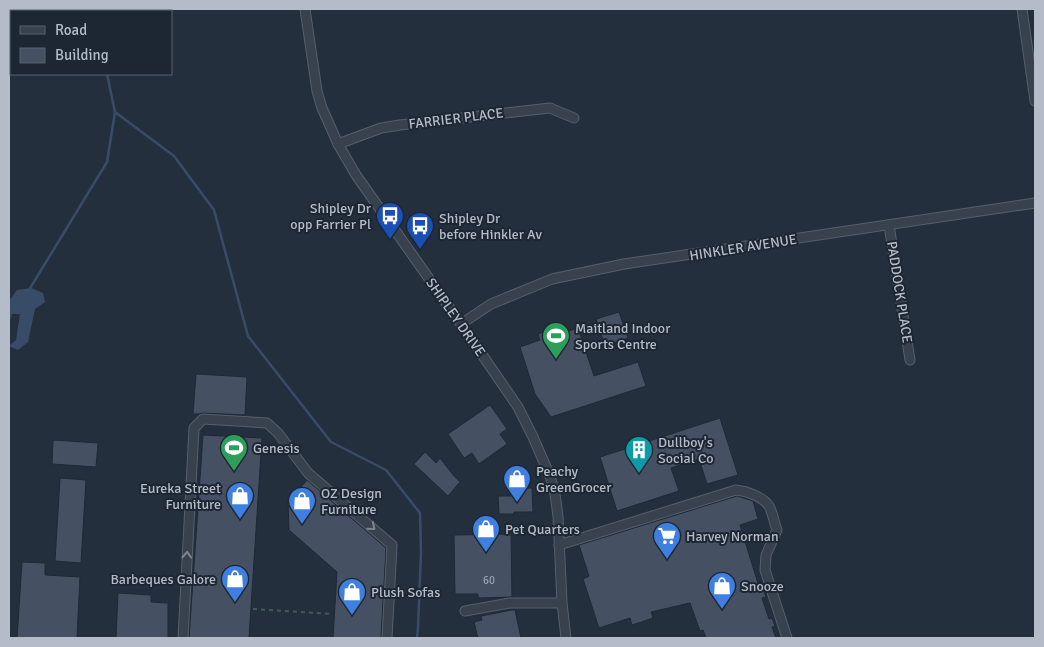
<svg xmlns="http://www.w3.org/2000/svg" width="1044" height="647" viewBox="0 0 1044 647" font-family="Signika,sans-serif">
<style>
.water{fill:#394c67}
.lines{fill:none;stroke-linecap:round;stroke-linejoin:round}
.stream{stroke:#394c67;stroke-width:2.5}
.building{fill:#455162;stroke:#1f2835}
.minor-casing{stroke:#565f6c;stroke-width:11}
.path{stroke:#44595c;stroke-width:2;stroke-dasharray:4 4;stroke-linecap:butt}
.minor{stroke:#38414e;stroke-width:9}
.oneway{stroke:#7c8592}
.labels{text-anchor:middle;stroke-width:4;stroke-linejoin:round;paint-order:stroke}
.number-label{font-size:11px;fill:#98a1af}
.street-label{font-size:14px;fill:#b4bcc9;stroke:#1d2633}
.poi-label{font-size:14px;fill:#b4bcc9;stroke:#1d2633;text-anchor:start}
</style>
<rect width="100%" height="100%" fill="#242f3e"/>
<path class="water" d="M31,288l12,5 2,9 -10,7 -7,33 -10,8 -9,-4 7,-6 4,-26h-8l-3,10v-23l8,-11z"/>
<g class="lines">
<g class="stream">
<path d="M114,11l1,-2"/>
<path d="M115,112l59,44 40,54 34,126 83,106 55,28 34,43 1,39 -3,76 -1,10"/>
<path d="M29,290l78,-128 8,-50 -8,-38"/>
</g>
</g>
<g class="building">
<path d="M619,312l9,26 -23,8 -9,-27z"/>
<path d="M561,326l2,7 15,-5 16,48 44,-14 8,24 -95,31 -16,-23 -15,-47 20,-7 -2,-6z"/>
<path d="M196,374l51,3 -2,38 -42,-2 -4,1h-6z"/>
<path d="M490,405l17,24 -7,5 7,10 -28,20 -7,-11 -8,5 -16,-24z"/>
<path d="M720,418l18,57 -31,9 -8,-25 -28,9 8,23 -62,20 -17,-54z"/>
<path d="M203,435l59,3 -13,200h-60z"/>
<path d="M53,440l45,3 -2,24 -44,-3z"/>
<path d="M425,452l11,11 4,-5 14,18 6,6 -12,14 -34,-32z"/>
<path d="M60,478l26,2 -5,83 -26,-2z"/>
<path d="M307,480l79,68 -5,90h-48l4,-66 -48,-42 -1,-28z"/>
<path d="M513,488h19l1,24h-19v2h-15l-1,-18h15z"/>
<path d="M737,496l16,5 5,18 -18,6 20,65 3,-1 3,8 -4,1 7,21 3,-1 3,8 -3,1 4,11h-70l-3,-8 -3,1 -10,-28 -39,9 2,6 -21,7 -2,-7 -31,10 -16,-49 6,-3 -10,-31z"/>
<path d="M511,534l1,63 -34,1v-4h-23l-1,-59z"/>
<path d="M22,562l23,1v12l35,2 -3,61h-60z"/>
<path d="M118,593l33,2v7l17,1v35h-52z"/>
<path d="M512,610h3l6,28h-43l-4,-16 8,-2 -1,-4z"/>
</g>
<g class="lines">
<defs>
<g id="minor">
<path d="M305,9l12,82 5,17 16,36 18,31 105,149 57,83 15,30 17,39 5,18 3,22 4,87 4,35"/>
<path d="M1022,9l13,92"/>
<path d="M338,144l43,-16 19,-3 150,-17 24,10"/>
<path d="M889,225l21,135"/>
<path d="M461,324l30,-20 61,-25 72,-15 411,-61"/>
<path d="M559,545l177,-55c11,1 27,7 33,16 4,7 5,17 8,24l-11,25 -1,15 22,68"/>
<path d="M465,611l45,-8h52"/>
<path d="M183,638l11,-210 9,-9 64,4 11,10 30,40 84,72 -5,93"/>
</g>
</defs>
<use href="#minor" class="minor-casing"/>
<path class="path" d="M253,609l78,5"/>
<use href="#minor" class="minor"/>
</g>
<defs><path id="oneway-chevron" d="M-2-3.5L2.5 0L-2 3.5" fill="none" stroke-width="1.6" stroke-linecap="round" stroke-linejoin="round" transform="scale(1.25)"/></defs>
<g class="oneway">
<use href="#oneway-chevron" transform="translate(372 527) rotate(40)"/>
<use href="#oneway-chevron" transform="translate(187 555) rotate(-87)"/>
</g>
<defs>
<symbol id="bus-pin" viewBox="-11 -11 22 30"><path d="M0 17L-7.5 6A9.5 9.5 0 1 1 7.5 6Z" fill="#1a4fb4" stroke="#1d2633"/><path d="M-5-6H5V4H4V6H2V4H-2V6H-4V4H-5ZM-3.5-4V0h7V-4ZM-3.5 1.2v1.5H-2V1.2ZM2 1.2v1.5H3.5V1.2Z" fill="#fff"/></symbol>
<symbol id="stadium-pin" viewBox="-11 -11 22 30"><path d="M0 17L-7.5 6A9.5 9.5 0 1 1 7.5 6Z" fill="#2e9e5b" stroke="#1d2633"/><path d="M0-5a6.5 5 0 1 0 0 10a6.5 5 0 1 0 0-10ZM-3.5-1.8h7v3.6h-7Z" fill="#fff"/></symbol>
<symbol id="building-pin" viewBox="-11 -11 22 30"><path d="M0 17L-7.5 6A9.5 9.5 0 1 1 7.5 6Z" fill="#0f9aa8" stroke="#1d2633"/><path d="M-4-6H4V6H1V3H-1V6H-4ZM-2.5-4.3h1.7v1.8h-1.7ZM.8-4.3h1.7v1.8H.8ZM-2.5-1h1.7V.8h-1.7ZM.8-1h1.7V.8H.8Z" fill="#fff"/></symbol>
<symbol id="shop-pin" viewBox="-11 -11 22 30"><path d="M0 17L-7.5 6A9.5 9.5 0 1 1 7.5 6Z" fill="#3f7fe0" stroke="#1d2633"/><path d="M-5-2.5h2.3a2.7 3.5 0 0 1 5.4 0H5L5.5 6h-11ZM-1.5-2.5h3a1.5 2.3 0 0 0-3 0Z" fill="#fff"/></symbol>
<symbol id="supermarket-pin" viewBox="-11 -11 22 30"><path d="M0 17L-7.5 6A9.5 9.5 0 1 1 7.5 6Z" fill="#3f7fe0" stroke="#1d2633"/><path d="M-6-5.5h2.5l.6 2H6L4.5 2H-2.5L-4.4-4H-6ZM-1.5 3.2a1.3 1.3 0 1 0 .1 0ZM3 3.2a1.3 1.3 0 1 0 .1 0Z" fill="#fff"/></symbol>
</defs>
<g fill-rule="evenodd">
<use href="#bus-pin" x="374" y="200" width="32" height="43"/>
<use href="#bus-pin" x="404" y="210" width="32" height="43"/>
<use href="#stadium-pin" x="540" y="320" width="32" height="43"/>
<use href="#stadium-pin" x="218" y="432" width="32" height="43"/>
<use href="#building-pin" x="623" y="434" width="32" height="43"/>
<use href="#shop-pin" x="501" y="463" width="32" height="43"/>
<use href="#shop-pin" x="224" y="480" width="32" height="43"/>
<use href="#shop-pin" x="286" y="485" width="32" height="43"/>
<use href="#shop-pin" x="470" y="513" width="32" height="43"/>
<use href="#supermarket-pin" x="651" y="520" width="32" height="43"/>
<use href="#shop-pin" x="219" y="563" width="32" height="43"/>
<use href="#shop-pin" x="706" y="570" width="32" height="43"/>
<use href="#shop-pin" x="336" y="576" width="32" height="43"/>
</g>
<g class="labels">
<g class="number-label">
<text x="489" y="584">60</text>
</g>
<g class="street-label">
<text transform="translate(456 118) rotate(-7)" y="5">FARRIER PLACE</text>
<text transform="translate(743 247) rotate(-9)" y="5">HINKLER AVENUE</text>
<text transform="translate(900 292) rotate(81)" y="5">PADDOCK PLACE</text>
<text transform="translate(456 317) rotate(55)" y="5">SHIPLEY DRIVE</text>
</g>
<g class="poi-label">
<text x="371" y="213" text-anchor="end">Shipley Dr<tspan x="371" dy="16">opp Farrier Pl</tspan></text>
<text x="439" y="223">Shipley Dr<tspan x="439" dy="16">before Hinkler Av</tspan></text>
<text x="575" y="333">Maitland Indoor<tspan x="575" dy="16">Sports Centre</tspan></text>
<text x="658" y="447">Dullboy's<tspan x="658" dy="16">Social Co</tspan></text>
<text x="253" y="453">Genesis</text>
<text x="536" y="476">Peachy<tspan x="536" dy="16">GreenGrocer</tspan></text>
<text x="221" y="493" text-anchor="end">Eureka Street<tspan x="221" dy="16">Furniture</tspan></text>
<text x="321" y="498">OZ Design<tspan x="321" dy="16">Furniture</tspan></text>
<text x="505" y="534">Pet Quarters</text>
<text x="686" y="541">Harvey Norman</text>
<text x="216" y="584" text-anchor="end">Barbeques Galore</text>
<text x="741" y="591">Snooze</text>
<text x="371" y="597">Plush Sofas</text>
</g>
</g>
<rect width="1044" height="647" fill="none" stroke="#b4bcc9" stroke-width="20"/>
<rect x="10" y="10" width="162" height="65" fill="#1d2633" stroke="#59626f"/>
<rect x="20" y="26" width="25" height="8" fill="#38414e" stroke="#59626f"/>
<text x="55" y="35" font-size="15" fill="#b4bcc9">Road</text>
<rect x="20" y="48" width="25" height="15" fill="#455162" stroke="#59626f"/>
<text x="55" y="60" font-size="15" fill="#b4bcc9">Building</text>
</svg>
